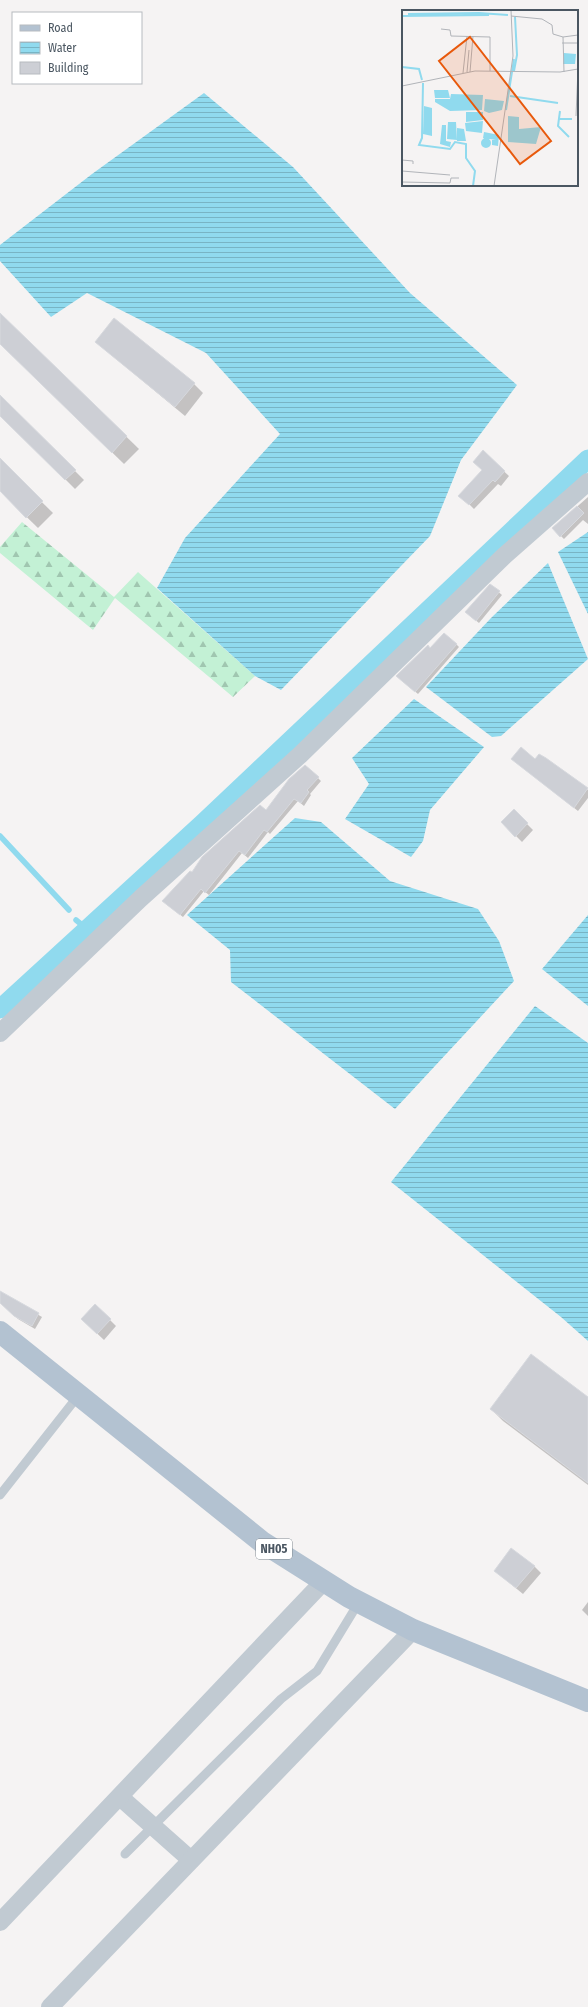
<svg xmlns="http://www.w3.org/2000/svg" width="588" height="2007" viewBox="0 0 588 2007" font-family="'Fira Sans Condensed',sans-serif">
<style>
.forest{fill:url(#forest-firs)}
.water{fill:url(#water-rules)}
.shadow{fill:#0003}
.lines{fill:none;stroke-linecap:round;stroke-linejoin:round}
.stream{stroke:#90daee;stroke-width:5.5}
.canal{stroke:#90daee;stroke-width:19}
.building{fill:#cdcfd5;stroke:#d7d9de}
.service{stroke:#c1cad2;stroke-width:9}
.minor{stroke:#c1cad2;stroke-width:18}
.primary{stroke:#b3c2d1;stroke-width:22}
.labels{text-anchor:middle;stroke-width:3;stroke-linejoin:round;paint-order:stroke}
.shield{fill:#fff;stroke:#808990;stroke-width:1}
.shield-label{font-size:12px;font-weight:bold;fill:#4a5661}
.inset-river{fill:none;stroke:#90daee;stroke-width:2}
.inset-road{fill:none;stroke:#b1b4b9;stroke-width:1}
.view{fill:#e8590c;fill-opacity:0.15;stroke:#e8590c;stroke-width:2}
.inset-edge{fill:none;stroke:#4a5661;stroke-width:2}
</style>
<defs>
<pattern id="forest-firs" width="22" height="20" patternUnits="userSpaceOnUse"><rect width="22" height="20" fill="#c3f1d5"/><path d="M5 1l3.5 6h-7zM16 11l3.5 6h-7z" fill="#a0c6b0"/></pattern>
<pattern id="water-rules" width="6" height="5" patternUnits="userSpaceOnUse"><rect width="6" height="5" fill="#90daee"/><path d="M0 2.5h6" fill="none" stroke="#78b4c4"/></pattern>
</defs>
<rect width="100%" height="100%" fill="#f5f3f3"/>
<path class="forest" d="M22,522l92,75 24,-25 117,104 -22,21 -118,-99 -22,32 -93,-77v-6z"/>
<g class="water">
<path d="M204,93l89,74 117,126 107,92 -56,75 -31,76 -149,154 -26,-14 -98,-88 28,-50 95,-104 -74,-81 -119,-60 -36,24 -51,-56v-16l92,-71z"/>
<path d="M588,532v82l-30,-62z"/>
<path d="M548,563l40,96 -87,77 -9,1 -66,-50 65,-69z"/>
<path d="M414,699l70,48 -54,63 -7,31 -12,16 -66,-38 24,-35 -17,-26z"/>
<path d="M295,818l26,4 69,59 88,28 21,32 15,40 -119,128 -164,-127 -1,-32 -43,-35z"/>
<path d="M588,915v91l-46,-37z"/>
<path d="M535,1006l53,37v298l-27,-24 -170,-135z"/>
</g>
<g class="shadow">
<path d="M0,314l139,135 -15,15 -124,-121z"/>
<path d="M96,342l98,42 9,9 -18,23z"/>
<path d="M0,396l84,84 -9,9 -75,-75z"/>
<path d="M483,452l26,24 -8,10 -3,-2 -24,25 -14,-14 23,-24z"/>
<path d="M0,461l53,52 -15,15 -38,-37z"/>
<path d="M588,497v27l-5,-4 -19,19 -11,-11z"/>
<path d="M490,585l12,10 -23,28 -10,-8z"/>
<path d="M456,644l3,3 -41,47 -18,-15 30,-30z"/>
<path d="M512,759l23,2 11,-2 42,31v8l-10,13z"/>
<path d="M318,778l3,3 -11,13 1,1 -7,11 -6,-5 -28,33 -2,-2 -20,26 -6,-5 -33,42 -5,-4 -21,26 -17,-13 26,-30 75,-62z"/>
<path d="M514,811l19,19 -11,12 -20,-20z"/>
<path d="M0,1292l42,25 -7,12 -17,-10 -18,-17z"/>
<path d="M110,1320l6,6 -12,14 -16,-15z"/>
<path d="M588,1398v87l-85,-64 -12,-12z"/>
<path d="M534,1566l7,7 -18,21 -28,-23z"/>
<path d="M588,1602v14l-6,-6z"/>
</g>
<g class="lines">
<g class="stream">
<path d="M0,836l69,74"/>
<path d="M76,920l11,9"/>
</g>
<path class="canal" d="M0,1009l202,-185 386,-365"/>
</g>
<g class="building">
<path d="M0,313l127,123 -15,17 -112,-109z"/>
<path d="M114,318l81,65 -20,24 -80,-65z"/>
<path d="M0,395l76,75 -11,10 -65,-64z"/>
<path d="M483,450l22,21 -10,11 -2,-2 -24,25 -11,-9 24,-26 -9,-8z"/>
<path d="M0,458l43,43 -17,17 -26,-27z"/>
<path d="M577,506l7,7 -24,24 -8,-9z"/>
<path d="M490,584l10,7 -24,30 -11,-9z"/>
<path d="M444,633l13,11 -42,48 -19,-16 32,-31 2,3z"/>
<path d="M521,747l14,12 4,-5 7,4 42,30 -14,20 -63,-49z"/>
<path d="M305,765l14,12 -12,13 2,2 -8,11 -7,-4 -27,33 -3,-2 -19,25 -6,-4 -34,42 -4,-4 -21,26 -18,-14 28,-30 2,1 10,-15 58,-52 6,5 23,-31z"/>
<path d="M514,809l14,14 -13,14 -14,-15z"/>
<path d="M0,1291l39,22 -7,13 -18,-10 -14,-13z"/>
<path d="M95,1304l16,15 -14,15 -16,-15z"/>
<path d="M531,1354l57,43v86l-98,-74z"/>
<path d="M511,1548l24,18 -19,22 -22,-17z"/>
</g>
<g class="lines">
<g class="service">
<path d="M0,1495l78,-99"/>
<path d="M125,1854l156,-155 36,-28 42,-69"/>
</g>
<g class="minor">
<path d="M0,1033l141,-135 159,-143 204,-199 84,-74"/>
<path d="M120,1797l71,63"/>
<path d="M0,1922l324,-341"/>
<path d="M50,2007l363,-377"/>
</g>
<path class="primary" d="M0,1332l262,210 87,55 64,33 175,71"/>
</g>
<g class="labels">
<rect class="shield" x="256" y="1539" width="36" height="20" rx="3"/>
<g class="shield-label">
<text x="274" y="1553">NH05</text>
</g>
</g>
<g transform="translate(402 10)">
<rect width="176" height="176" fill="#f5f3f3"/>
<path d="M162,43l12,1 -1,10h-12zM32,80h14l2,8h-15zM49,84l32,1 -1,15 -32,1 -15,-9v-3h15zM83,89l19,2 -2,9 -13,3 -5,-2zM22,96l8,2v28l-9,-2zM64,102h17v8l-17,2zM106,106l11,1v12l22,-2 -5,17 -28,-2zM81,111l-1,12 -16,-2 -1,-8zM46,112h8l1,18 -10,-1zM40,115h4v16l5,1 -1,5 -10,-3zM55,118l7,1 2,12h-9zM82,122l15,3 -1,11 -6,-1v-5h4l-13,-2zM79 133a5 5 0 1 1 10 0a5 5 0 1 1-10 0Z" fill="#90daee"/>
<path class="inset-river" d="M6,4l71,-1 29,2M0,6l87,-1M0,57l17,2 3,11M112,61l3,-16 -2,-38M21,73l-1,55 -3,7 31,4 5,-7 11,2v14l9,13 -2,15M108,86l48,7M104,100l8,-51M158,101l-2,15 11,11M157,109h13"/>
<path class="inset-road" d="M109,6l31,3 10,6 1,9 10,3M39,19l9,1 1,6 39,1v34M160,33h16M65,62l2,-22M68,62l3,-36M162,62l-1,-35 15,-2M61,63l4,-37M0,76l73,-15 85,1 18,-3M174,106l2,-47M0,150l11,1v3M0,161l48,4M0,172l48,1 1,-5h8M92,176l19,-130 -2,-46"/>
<path class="view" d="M68,27l81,104 -31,23 -81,-103z"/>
<rect width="176" height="176" class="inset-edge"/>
</g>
<rect x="12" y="12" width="130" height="72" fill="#ffffff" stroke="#b7bbc0"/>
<rect x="20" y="25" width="20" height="6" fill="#b3c2d1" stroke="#b7bbc0"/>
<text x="48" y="32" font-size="12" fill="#4a5661">Road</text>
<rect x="20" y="42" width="20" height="12" fill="url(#water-rules)" stroke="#b7bbc0"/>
<text x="48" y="52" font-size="12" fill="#4a5661">Water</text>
<rect x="20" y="62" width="20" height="12" fill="#cdcfd5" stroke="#b7bbc0"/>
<text x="48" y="72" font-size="12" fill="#4a5661">Building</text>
</svg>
